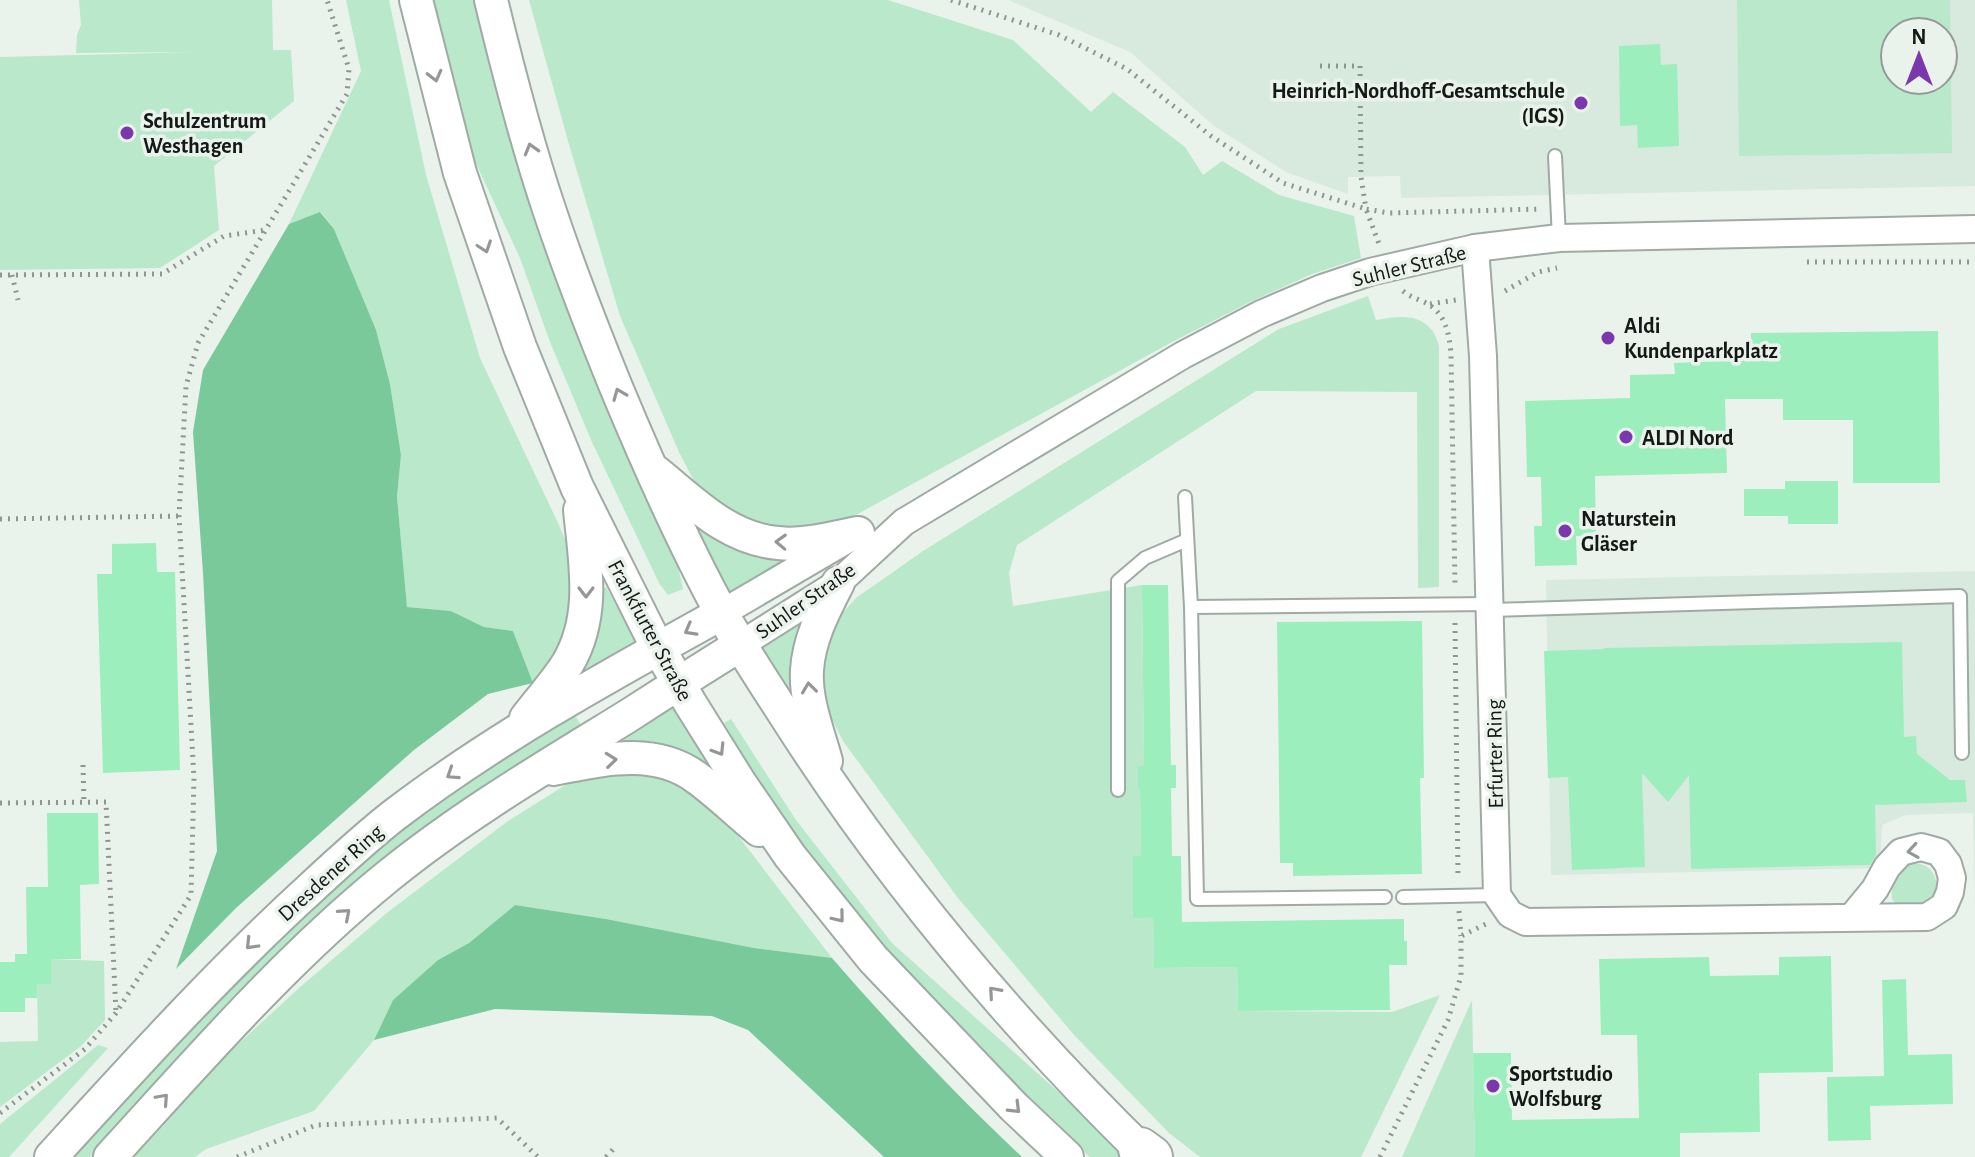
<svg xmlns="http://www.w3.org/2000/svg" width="1975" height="1157" viewBox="0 0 1975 1157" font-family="'Alegreya Sans',sans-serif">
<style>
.built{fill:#d8e9de;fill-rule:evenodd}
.green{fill:#b9e8ca;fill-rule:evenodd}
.forest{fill:#7ac99b}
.building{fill:#9deebd}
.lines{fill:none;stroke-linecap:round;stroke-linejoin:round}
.service-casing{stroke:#a0aaa4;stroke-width:16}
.minor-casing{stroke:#a0aaa4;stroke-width:30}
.tertiary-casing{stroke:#a0aaa4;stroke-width:36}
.trunk-casing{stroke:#a0aaa4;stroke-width:46}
.path{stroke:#8e9691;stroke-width:5;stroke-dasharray:2 6;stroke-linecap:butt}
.service{stroke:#fff;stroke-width:12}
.minor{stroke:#fff;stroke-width:26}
.tertiary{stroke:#fff;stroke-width:32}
.trunk{stroke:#fff;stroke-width:42}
.oneway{stroke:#959796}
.poi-dot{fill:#7a38ac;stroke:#e9f3ec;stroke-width:3}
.labels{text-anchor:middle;stroke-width:7;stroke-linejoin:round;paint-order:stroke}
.poi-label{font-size:22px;font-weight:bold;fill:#141816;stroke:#e9f3ec;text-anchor:start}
.street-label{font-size:22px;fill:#141816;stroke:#e9f3ec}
</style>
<rect width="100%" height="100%" fill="#e9f3ec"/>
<g class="built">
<path d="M1008,0h967v186l-574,12 -1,-22h-10l-42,1v17l-62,-22 -72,-46 -84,-74zM1895,32h48v48h-48z"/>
<path d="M1975,571v339l-2,-97 -67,2 -24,10 -2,43 -329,7 -5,-295z"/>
</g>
<g class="green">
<path d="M79,0h193l1,50h18l3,51 -80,65 5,64 -59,38 -160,2v-213l197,-5 -121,1 1,-18 4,-10z"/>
<path d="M346,0h43l37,175 54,183 78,165 12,28 6,57 -23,54 -20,21 -20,-52 -29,-4 -33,-16 -44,-4 -10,-110 4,-42 -11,-71 -14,-53 -42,-102 -13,-17 -32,12 72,-153z"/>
<path d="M434,0h41l43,162 59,171 57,136 43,93 6,27 -15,6 -9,-12 -68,-143 -41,-98 -30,-84 -47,-101z"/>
<path d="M529,0h359l125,40 78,72 22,-20 72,55 18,28 19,-14 57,34 75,21 7,42 -49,16 -62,28 -76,39 -320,175 -43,14 -57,-1 -55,-38 -20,-39 -59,-136 -52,-175z"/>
<path d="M1737,0h213l2,153 -213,3zM1895,32h48v48h-48z"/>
<path d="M1368,296l8,24c19,-3 40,-8 55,9 4,4 6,12 8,17v241l-21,1 -1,-196 -161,-1 -239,154 -8,28 4,33 129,-21 2,180 -6,1v22l2,1 1,67 -8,1v60h20l1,51 83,-1 1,44 154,1 48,-17 -79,162h-161l-31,-24 -94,-97 -117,-138 -115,-157 -18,-35 -5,-33 5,-29 12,-25 19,-21 67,-47 356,-222z"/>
<path d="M693,523l95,36 -59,33z"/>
<path d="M606,587l30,56 -57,32 19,-84z"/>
<path d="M804,621l-9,82 -34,-56z"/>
<path d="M672,704l41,66 -105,-27z"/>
<path d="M574,714l7,11 -76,48 -73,50 -69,55 -192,190 -81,89h-19l145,-157 139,-133 69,-56 74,-50z"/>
<path d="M731,719l65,101 96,123 172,154 62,60h-36l-45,-40 -161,-169 -96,-123 -50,-76 -14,-26z"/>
<path d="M625,766l37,4 50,32 120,156 -78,-10 -148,-29 -91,-14 -46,38 -31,17 -45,40 -19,40 -60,71 -108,38 -11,8h-66l65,-72 105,-97 89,-76 120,-91 67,-42z"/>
<path d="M1911,864c4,0 8,-1 12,1 17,6 19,34 1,39 -5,1 -9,0 -13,1 -8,0 -12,0 -18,-4 -5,-14 5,-30 18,-37z"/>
<path d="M51,959l53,2 1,59 -24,26 -81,61v-65l38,-1 -1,-57h14z"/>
<path d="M1472,1000l3,157h-73z"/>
<path d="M98,1045l10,3 -99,109h-9v-33z"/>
</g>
<g class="forest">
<path d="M320,212l14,17 42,101 14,54 11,71 -4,42 10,110 44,4 33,16 29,4 20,52 -45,11 -74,56 -178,158 -60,61 41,-118 -14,-278 -10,-141 10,-62 86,-146z"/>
<path d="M515,905l91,14 148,29 78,10c60,69 123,136 190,199h-138l-136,-127 -36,-14 -217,-7 -121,31 19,-40 45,-40 31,-17z"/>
</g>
<g class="building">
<path d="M1660,44l1,21 16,-1 2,82 -41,2 -1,-23 -17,1 -1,-80z"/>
<path d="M1938,331l2,152h-87v-63h-70v-21h-58l2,74 -132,3 1,60h-20l1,29 -42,1 -1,-40h8l-1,-49h-14l-2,-76 105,-3v-23l45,-1 -1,-11 77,-3v-27z"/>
<path d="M1785,481h53v43h-50v-8h-44v-27h41z"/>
<path d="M156,543l1,29h18l5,198 -77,3 -6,-199h15v-30z"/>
<path d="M1142,585h26l3,180h5v23h-5l1,68h9l1,66 222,-3v22h3v24h-18l1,45 -152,1 -1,-44 -83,1 -1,-51 -20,1v-62h8l-1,-67h-2v-23l6,-1z"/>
<path d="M1422,621l2,157h-4l2,96 -129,2v-13h-13l-3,-241z"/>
<path d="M1902,642l2,95 12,-1 1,18 33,26h15l2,22 -92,3 1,50 -6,10 -179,4 -2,-94 -21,27 -26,-29 3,94 -73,3 -4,-93 -20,1 -4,-127 60,-2v-1z"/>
<path d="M47,813h51l1,71 -19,1 1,74h-30v25h-14v14h-12v14h-25v-50h15v-8h12l-1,-67h22z"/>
<path d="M1831,956l2,116 -74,1 1,59 -80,1v24h-205l-2,-104h38l1,67 127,-2 -2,-83h-36l-2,-76 110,-2 1,19 69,-1v-18z"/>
<path d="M1906,979l2,76 44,-1 1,50 -83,2 1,34 -43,1 -1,-64 57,-1 -2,-96z"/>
</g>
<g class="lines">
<defs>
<g id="service">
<path d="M1555,156l4,82"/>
<path d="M1185,497l6,110"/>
<path d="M1490,610l470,-14 2,157"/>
<path d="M1118,790v-209l27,-23 42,-18"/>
<path d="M1385,897l-188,2 -6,-292 299,-3"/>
<path d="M1403,897l94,-2"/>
</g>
<g id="minor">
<path d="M1475,248l8,108 14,539 13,19 16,8 401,-5 17,-11 6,-14 2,-14 -4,-14 -9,-12 -18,-5 -20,5 -14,15 -12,22 -24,29"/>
<path d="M722,613l126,-74"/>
<path d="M740,645l98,-62 66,-61 279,-167 78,-41 61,-26 48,-16 105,-24 84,-10 416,-9"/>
</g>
<g id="tertiary">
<path d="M416,0l44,173 60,174 57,140 74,148 39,68 50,80 50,73 83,103 141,148 53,50"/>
<path d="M491,0c17,70 35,141 58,209 20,60 43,119 67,178 32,77 66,154 106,227 20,35 43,70 65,104 102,160 225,306 361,439"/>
<path d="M656,472c37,30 72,67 122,71 26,3 54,-5 80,-10"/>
<path d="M526,718c14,-18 30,-36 42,-55 28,-48 17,-101 12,-153"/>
<path d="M826,761c-8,-29 -21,-61 -19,-91 2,-32 17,-59 31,-87"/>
<path d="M553,769c48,-9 101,-23 144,9 21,15 41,35 62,52"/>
<path d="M51,1157c84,-92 168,-185 260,-269 27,-25 54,-50 82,-72 102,-78 217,-141 329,-203"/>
<path d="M110,1157c88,-96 175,-197 277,-280 75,-61 158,-110 241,-161 37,-24 75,-48 112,-71"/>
</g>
<path id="trunk" d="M1140,1149l11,8"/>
</defs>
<use href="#service" class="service-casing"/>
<use href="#minor" class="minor-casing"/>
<use href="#tertiary" class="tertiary-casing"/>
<use href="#trunk" class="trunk-casing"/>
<g class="path">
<path d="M951,0l108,35 68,34 84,67 72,47 83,26 13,35"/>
<path d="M1320,66h40l1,111 5,32 23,4 153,-4"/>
<path d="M1807,262h168"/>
<path d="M0,275l162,-1 62,-38 42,-6"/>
<path d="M12,275l6,25"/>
<path d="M1403,291c7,6 15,8 23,12 20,11 23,30 25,51l4,231"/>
<path d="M1505,291l33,-19 19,-4"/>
<path d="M1430,304l26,-4"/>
<path d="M0,519l179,-3"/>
<path d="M1455,623l3,254"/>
<path d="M83,765l1,37"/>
<path d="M0,803l106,-1 10,210"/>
<path d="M1459,911l2,25"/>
<path d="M0,1113l85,-64 31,-36 75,-118 3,-117 -15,-262 7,-130 12,-43 149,-249 2,-25 -22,-69"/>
<path d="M237,1157l79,-32 181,-7 41,39"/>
<path d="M606,1157l10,-11"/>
<path d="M1380,1157l68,-137 13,-44v-40l25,-12"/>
</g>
<use href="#service" class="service"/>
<use href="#minor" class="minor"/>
<use href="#tertiary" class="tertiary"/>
<use href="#trunk" class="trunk"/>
</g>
<defs><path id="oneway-chevron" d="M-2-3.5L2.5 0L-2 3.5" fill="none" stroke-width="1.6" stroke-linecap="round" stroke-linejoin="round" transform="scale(2)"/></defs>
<g class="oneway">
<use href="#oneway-chevron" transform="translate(435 76) rotate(76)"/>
<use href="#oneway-chevron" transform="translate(531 149) rotate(-106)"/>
<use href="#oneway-chevron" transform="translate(485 247) rotate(71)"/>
<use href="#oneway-chevron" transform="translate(619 394) rotate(-112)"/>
<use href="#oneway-chevron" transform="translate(781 542) rotate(-178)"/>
<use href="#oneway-chevron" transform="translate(586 592) rotate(90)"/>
<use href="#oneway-chevron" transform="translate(690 630) rotate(151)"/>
<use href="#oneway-chevron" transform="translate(809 688) rotate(-97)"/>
<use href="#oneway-chevron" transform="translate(719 750) rotate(58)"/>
<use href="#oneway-chevron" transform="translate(611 760) rotate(-6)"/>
<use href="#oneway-chevron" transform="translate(452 774) rotate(147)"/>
<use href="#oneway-chevron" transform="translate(1913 851) rotate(171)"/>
<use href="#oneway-chevron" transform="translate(345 914) rotate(-41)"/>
<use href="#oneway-chevron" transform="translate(839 917) rotate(51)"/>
<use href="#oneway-chevron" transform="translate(251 944) rotate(134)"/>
<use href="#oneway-chevron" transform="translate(994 992) rotate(-131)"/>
<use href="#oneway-chevron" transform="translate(163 1099) rotate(-48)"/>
<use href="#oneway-chevron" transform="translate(1015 1108) rotate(45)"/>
</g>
<g class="poi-dot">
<circle cx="1581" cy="103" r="8"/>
<circle cx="127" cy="133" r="8"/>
<circle cx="1608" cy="338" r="8"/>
<circle cx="1626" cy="437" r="8"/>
<circle cx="1565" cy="531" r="8"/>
<circle cx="1493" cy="1086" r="8"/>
</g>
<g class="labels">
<g class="poi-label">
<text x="1565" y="98" text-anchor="end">Heinrich-Nordhoff-Gesamtschule<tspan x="1565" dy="25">(IGS)</tspan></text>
<text x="143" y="128">Schulzentrum<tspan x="143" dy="25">Westhagen</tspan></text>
<text x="1624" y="333">Aldi<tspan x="1624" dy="25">Kundenparkplatz</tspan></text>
<text x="1642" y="445">ALDI Nord</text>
<text x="1581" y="526">Naturstein<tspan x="1581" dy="25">Gläser</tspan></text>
<text x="1509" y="1081">Sportstudio<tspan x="1509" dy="25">Wolfsburg</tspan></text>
</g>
<g class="street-label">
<text transform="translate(1409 265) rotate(-14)" y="8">Suhler Straße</text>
<text transform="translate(805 600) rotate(-35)" y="8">Suhler Straße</text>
<text transform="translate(651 630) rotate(62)" y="8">Frankfurter Straße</text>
<text transform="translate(1494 754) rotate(-91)" y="8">Erfurter Ring</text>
<text transform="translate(330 872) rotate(-42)" y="8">Dresdener Ring</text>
</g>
</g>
<g transform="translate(1919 56)"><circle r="38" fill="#e9f3ec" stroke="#949b96" stroke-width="2"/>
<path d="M0-6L14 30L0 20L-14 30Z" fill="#7a38ac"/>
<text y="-12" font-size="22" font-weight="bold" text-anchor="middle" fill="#141816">N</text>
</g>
</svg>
